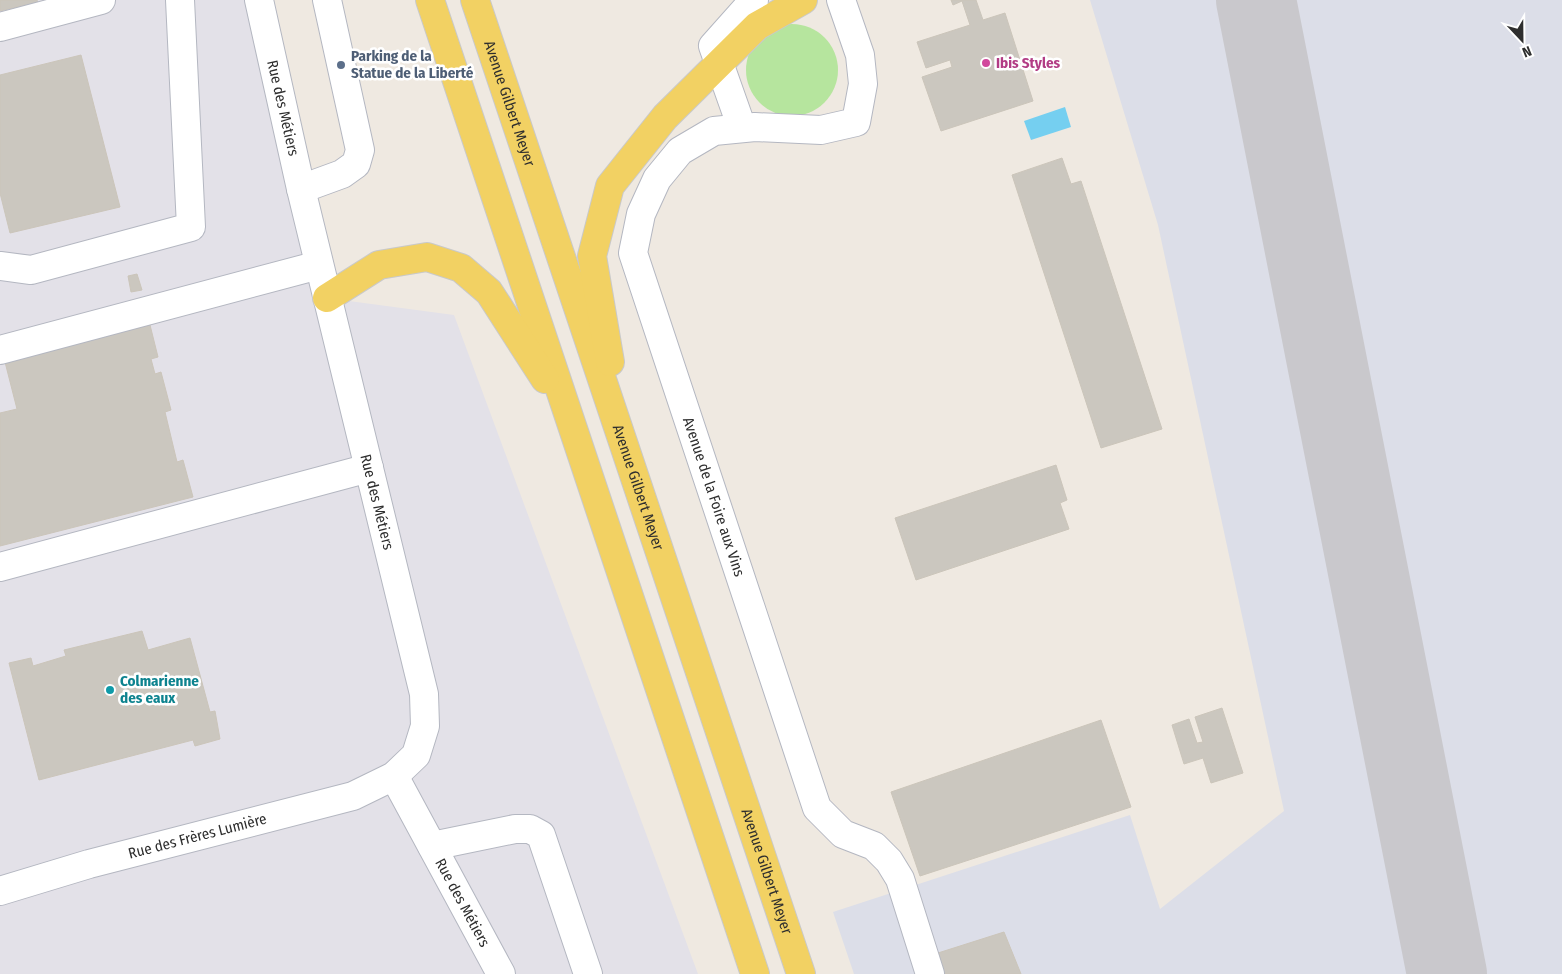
<svg xmlns="http://www.w3.org/2000/svg" width="1562" height="974" viewBox="0 0 1562 974" font-family="'Fira Sans Condensed',sans-serif">
<style>
.industrial{fill:#e3e1e8}
.airport{fill:#dcdee8}
.green{fill:#b6e59e}
.water{fill:#75cff0}
.lines{fill:none;stroke-linecap:round;stroke-linejoin:round}
.taxiway{stroke:#c9c8cc;stroke-width:80}
.building{fill:#cbc7bf;stroke:#cbc5ba}
.minor-casing{stroke:#b4b7c1;stroke-width:30}
.major-casing{stroke:#c9c9c9;stroke-width:30}
.minor{stroke:#fff;stroke-width:28}
.major{stroke:#f2d163;stroke-width:28}
.hotel-dot{fill:#d1479c;stroke:#fff;stroke-width:2}
.service-dot{fill:#5c6f8a;stroke:#fff;stroke-width:2}
.culture-dot{fill:#0f9aa8;stroke:#fff;stroke-width:2}
.labels{text-anchor:middle;stroke-width:5;stroke-linejoin:round;paint-order:stroke}
.service-label{font-size:15px;font-weight:bold;fill:#4e5e75;stroke:#fff;text-anchor:start}
.hotel-label{font-size:15px;font-weight:bold;fill:#b23c85;stroke:#fff;text-anchor:start}
.street-label{font-size:15px;fill:#2e2e2e;stroke:#fff}
.culture-label{font-size:15px;font-weight:bold;fill:#0d838f;stroke:#fff;text-anchor:start}
</style>
<rect width="100%" height="100%" fill="#efe9e1"/>
<path class="industrial" d="M0,0h245l74,297 135,18 244,659h-698z"/>
<path class="airport" d="M1090,0h472v974h-708l-21,-62 297,-97 30,94 124,-98 -126,-586z"/>
<circle class="green" cx="792" cy="70" r="46"/>
<path class="water" d="M1065,107l6,20 -40,13 -7,-19z"/>
<g class="lines">
<path class="taxiway" d="M1256,0l191,974"/>
</g>
<g class="building">
<path d="M0,0h37l2,5 -12,3 -2,-3 -25,6z"/>
<path d="M951,0h25l7,20 22,-7 28,88 -92,30 -19,-54 30,-10 -2,-7 -24,8 -9,-26 53,-17 -8,-24 -9,4z"/>
<path d="M81,55l39,152 -110,26 -10,-40v-118z"/>
<path d="M1062,158l9,26 10,-3 81,248 -61,19 -89,-273z"/>
<path d="M137,274l5,16 -11,2 -3,-16z"/>
<path d="M150,325l8,32 -7,2 4,15 6,-2 10,38 -6,2 12,50 6,-2 10,37 -193,49v-133l17,-4 -12,-47z"/>
<path d="M1056,465l11,35 -7,3 9,26 -153,51 -21,-62z"/>
<path d="M142,631l6,19 42,-12 20,74 5,-1 5,28 -25,7 -2,-6 -154,40 -30,-117 22,-5 2,8 33,-10 -2,-6z"/>
<path d="M1222,708l21,65 -32,10 -8,-25 -19,6 -12,-39 17,-6 8,24 6,-1 -8,-25z"/>
<path d="M1101,720l30,87 -211,69 -29,-84z"/>
<path d="M1004,932l17,42h-77l-6,-21z"/>
</g>
<g class="lines">
<defs>
<g id="minor">
<path id="s1" d="M841,0l19,55 3,29 -7,38 -35,8 -66,-3 -41,4 -34,20 -23,28 -16,35 -8,39 184,555 26,26 31,12 15,15 11,18 30,95"/>
<path d="M0,27l101,-27"/>
<path d="M742,128l-29,-82 41,-46"/>
<path d="M301,189l41,-15 14,-10 4,-14 -33,-150"/>
<path d="M0,266l31,4 160,-43 -11,-227"/>
<path d="M0,350l319,-85"/>
<path d="M0,567l369,-99"/>
<path id="s2" d="M394,776l107,198"/>
<path d="M432,846l83,-17h15l11,6 47,139"/>
<path id="s3" d="M0,891l89,-27 264,-68 41,-20 22,-21 9,-29 -1,-32 -123,-505 -42,-189"/>
</g>
<g id="major">
<path d="M430,0l325,974"/>
<path id="s4" d="M475,0c108,325 218,649 326,974"/>
<path d="M327,298l52,-33 48,-8 34,11 28,24 56,87"/>
<path d="M610,362l-18,-106 18,-70 55,-69 92,-91 46,-26"/>
</g>
</defs>
<use href="#minor" class="minor-casing"/>
<use href="#major" class="major-casing"/>
<use href="#minor" class="minor"/>
<use href="#major" class="major"/>
</g>
<circle class="hotel-dot" cx="986" cy="63" r="5"/>
<circle class="service-dot" cx="341" cy="65" r="5"/>
<circle class="culture-dot" cx="110" cy="690" r="5"/>
<g class="labels">
<g class="service-label">
<text x="351" y="61">Parking de la<tspan x="351" dy="17">Statue de la Liberté</tspan></text>
</g>
<g class="hotel-label">
<text x="996" y="68">Ibis Styles</text>
</g>
<g class="street-label">
<text dy="5" stroke="none"><textPath href="#s4" startOffset="109">Avenue Gilbert Meyer</textPath></text>
<text transform="translate(283 108) rotate(77)" y="5">Rue des Métiers</text>
<text dy="5" stroke="none"><textPath href="#s4" startOffset="514">Avenue Gilbert Meyer</textPath></text>
<text dy="5" stroke="none"><textPath href="#s1" startOffset="680">Avenue de la Foire aux Vins</textPath></text>
<text transform="translate(377 502) rotate(76)" y="5">Rue des Métiers</text>
<text dy="5" stroke="none"><textPath href="#s3" startOffset="205">Rue des Frères Lumière</textPath></text>
<text dy="5" stroke="none"><textPath href="#s4" startOffset="919">Avenue Gilbert Meyer</textPath></text>
<text dy="5" stroke="none"><textPath href="#s2" startOffset="144">Rue des Métiers</textPath></text>
</g>
<g class="culture-label">
<text x="120" y="686">Colmarienne<tspan x="120" dy="17">des eaux</tspan></text>
</g>
</g>
<g transform="translate(1522 40) rotate(158)" stroke="#ffffff" stroke-width="4" paint-order="stroke">
<path d="M0-4L9 19L0 12L-9 19Z" fill="#2e2e2e"/>
<text y="-8" font-size="14" font-weight="bold" text-anchor="middle" fill="#2e2e2e">N</text>
</g>
</svg>
